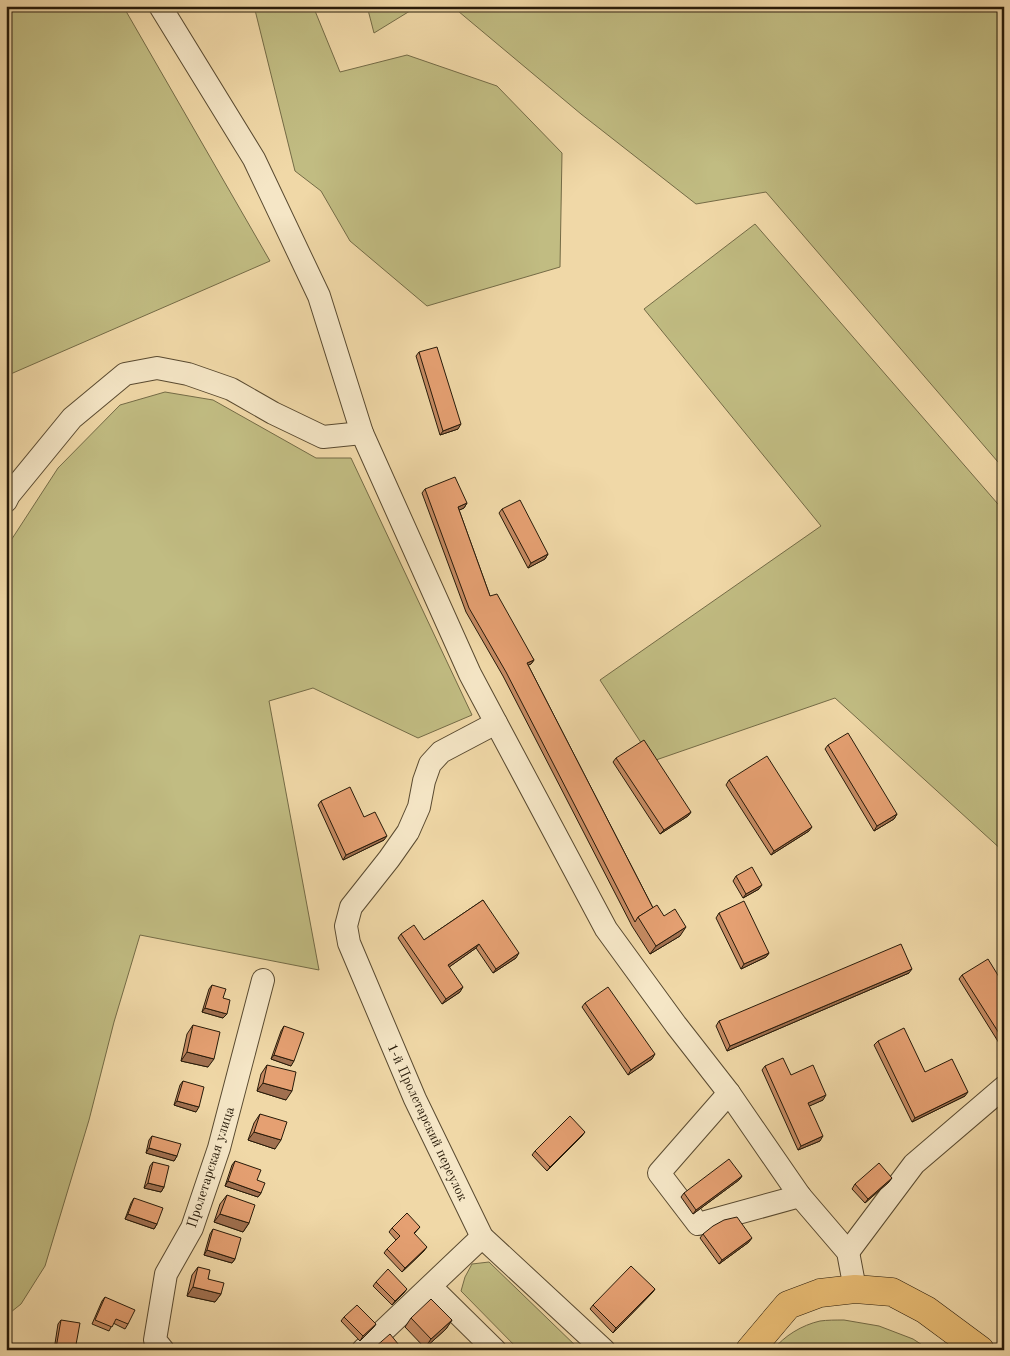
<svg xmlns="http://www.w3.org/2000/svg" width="1010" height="1356" viewBox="0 0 1010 1356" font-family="'Old Standard TT',serif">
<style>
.green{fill:#c1bc82;stroke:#746b46}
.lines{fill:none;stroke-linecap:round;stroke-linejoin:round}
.minor-casing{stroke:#594a30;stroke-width:24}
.major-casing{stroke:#271a09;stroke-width:29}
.minor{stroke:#f5e6c6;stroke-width:22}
.major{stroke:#e8bc74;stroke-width:28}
.wall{fill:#c58a62;stroke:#271a09}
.shaded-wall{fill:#a07050;stroke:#271a09}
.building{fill:#e5a072;stroke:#271a09}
.labels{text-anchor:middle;stroke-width:4.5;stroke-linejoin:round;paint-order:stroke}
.street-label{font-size:14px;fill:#271a09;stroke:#f5e6c6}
</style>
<rect width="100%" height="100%" fill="#f0d8a7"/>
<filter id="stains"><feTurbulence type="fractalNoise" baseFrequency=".004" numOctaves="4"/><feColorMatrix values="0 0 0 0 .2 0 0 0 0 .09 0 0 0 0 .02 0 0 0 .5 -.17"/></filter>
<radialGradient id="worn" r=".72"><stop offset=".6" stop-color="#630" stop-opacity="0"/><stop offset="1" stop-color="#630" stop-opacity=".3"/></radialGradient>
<g class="green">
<path d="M6,6h117l147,255 -264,115z"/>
<path d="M254,6h59l27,66 67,-17 90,31 65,67 -2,114 -133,39 -77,-65 -29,-50 -26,-20z"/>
<path d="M367,6h51l-44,27z"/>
<path d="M452,6h552v463l-238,-277 -70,12 -115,-90z"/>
<path d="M755,224l249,287v341l-169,-154 -182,63 -53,-81 221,-154 -177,-217z"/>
<path d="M165,392l48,8 103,58h35l121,257 -54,23 -105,-50 -44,13 50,269 -179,-35 -26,87 -25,98 -44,146 -24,38 -15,12v-768l52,-80 62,-63z"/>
<path d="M489,1262l91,88h-61l-58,-59 4,-14 7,-13z"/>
<path d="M844,1320l35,6 34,13 17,11h-157c11,-14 29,-25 47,-29 7,-1 16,-1 24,-1z"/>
</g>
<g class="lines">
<defs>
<g id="minor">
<path d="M160,6l94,153 65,137 43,137 108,241 136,255 70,96 53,68 71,103 48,56 7,37"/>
<path d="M6,501l3,-6 63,-77 53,-44 32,-6 31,6 43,15 42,24 50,24 39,-4"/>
<path d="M496,723l-55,29 -11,12 -6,17 -5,26 -11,25 -19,27 -38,48 -5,19 3,17 66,156 67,138 122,113"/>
<path d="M729,1093l-70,80 39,51 102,-28"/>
<path d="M848,1252l66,-88 90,-77"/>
<path d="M431,1287l64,63"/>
<path d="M163,1350l-8,-10 11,-66 26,-46 27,-80 44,-168"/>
<path d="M363,1350l119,-113"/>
</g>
<path id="major" d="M750,1350l38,-45 32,-12 35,-4 37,3 34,18 54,40"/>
</defs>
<use href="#minor" class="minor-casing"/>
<use href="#major" class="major-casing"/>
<use href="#minor" class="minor"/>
<use href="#major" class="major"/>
</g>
<g class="wall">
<path d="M419,352l39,77 -18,6 -24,-79z"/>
<path d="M425,489l42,14 -3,5 -5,2 31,86 44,64 -3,4 -3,1 125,243 11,8 16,20 -30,18 -18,-28 -129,-250 -37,-64 -44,-119z"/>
<path d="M502,509l46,45 -3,5 -17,9 -29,-55z"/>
<path d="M828,745l69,69 -3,5 -20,12 -49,-82z"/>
<path d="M616,758l75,54 -3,4 -28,18 -47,-72z"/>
<path d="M729,780l80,51 -38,24 -45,-70z"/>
<path d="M321,801l43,16 20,23 -41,20 -25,-55z"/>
<path d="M736,876l23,13 -16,9 -10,-17z"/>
<path d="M483,900l33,58 -23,15 -17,-25 -27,19 11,25 -18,12 -44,-66 3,-4 23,6z"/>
<path d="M719,913l50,40 -3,4 -25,12 -25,-51z"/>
<path d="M909,973l-182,78 -11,-25 3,-5z"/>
<path d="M962,975l42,10v66l-45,-72z"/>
<path d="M212,985l11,13v20l-21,-6 7,-23z"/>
<path d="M585,1003l67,56 -24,16 -46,-68z"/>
<path d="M193,1025l15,42 -27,-6 6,-27z"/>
<path d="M284,1026l7,40 -20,-7 10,-28z"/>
<path d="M878,1041l47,31 40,24 -53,26 -38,-77z"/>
<path d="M267,1065l19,35 -29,-9 4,-17z"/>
<path d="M765,1066l26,9 32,25 -14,6 11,35 -22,9 -36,-80z"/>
<path d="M183,1081l13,31 -22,-7 6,-20z"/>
<path d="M260,1114l15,35 -27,-9 6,-17z"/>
<path d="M152,1136l25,20 -3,5 -28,-8 3,-13z"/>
<path d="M582,1136l-35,35 -15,-16 3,-4z"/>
<path d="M235,1161l22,19 4,13 -3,4 -33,-11 7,-21z"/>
<path d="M153,1162l11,25 -3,5 -17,-4 6,-22z"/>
<path d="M742,1176l-3,4 -46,34 -12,-17 3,-4z"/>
<path d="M889,1182l-24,21 -13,-14 3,-5z"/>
<path d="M227,1195l22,28 -6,9 -29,-10 6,-18z"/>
<path d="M134,1198l23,26 -3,5 -29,-10 6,-16z"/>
<path d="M420,1227l-6,7 10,17 -22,21 -18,-19 3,-4 9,-9 -7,-8 3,-4z"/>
<path d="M213,1229l22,30 -3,4 -28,-8 6,-21z"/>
<path d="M703,1234l46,8 -30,22 -19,-26z"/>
<path d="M198,1267l23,27 -6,8 -28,-6 5,-21z"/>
<path d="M376,1282l28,11 -12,12 -19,-19z"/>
<path d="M655,1289l-3,4 -39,40 -23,-24 3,-4z"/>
<path d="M105,1297l23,27 -3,5 -12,-6 -4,8 -17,-7 10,-23z"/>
<path d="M344,1317l32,7 -3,4 -13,13 -19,-20z"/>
<path d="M411,1318l41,2 -6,9 -21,19 -20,-21z"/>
<path d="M61,1320l14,30h-21l4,-26z"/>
</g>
<g class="shaded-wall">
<path d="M461,424l-3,5 -18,6 3,-4z"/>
<path d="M467,503l-3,5 -9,4 3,-5z"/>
<path d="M548,554l-3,5 -17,9 3,-5z"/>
<path d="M534,660l-3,4 -7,3 3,-4z"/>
<path d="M691,812l-3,4 -28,18 4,-4z"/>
<path d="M897,814l-3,5 -20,12 3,-5z"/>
<path d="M812,827l-3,4 -38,24 3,-4z"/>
<path d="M387,836l-3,4 -41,20 3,-5z"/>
<path d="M762,885l-3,4 -16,9 3,-4z"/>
<path d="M686,927l-6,9 -30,18 6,-8z"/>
<path d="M479,944l-3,4 -31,22 3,-5z"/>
<path d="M519,953l-3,5 -23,15 3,-4z"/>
<path d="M769,953l-3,4 -25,12 3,-5z"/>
<path d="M912,969l-3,4 -182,78 3,-5z"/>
<path d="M463,987l-3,5 -18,12 4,-5z"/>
<path d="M205,1008l22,6 -4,4 -21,-6z"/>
<path d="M187,1052l27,7 -6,8 -27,-6z"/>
<path d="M655,1054l-3,5 -24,16 3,-5z"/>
<path d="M274,1055l20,6 -3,5 -20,-7z"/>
<path d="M263,1083l29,8 -6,9 -29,-9z"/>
<path d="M968,1092l-3,4 -53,26 3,-4z"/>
<path d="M826,1095l-3,5 -18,8 3,-5z"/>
<path d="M177,1101l22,6 -3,5 -22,-7z"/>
<path d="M254,1132l27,8 -6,9 -27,-9z"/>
<path d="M585,1132l-3,4 -35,35 3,-4z"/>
<path d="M823,1136l-3,5 -22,9 3,-4z"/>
<path d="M149,1148l28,8 -3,5 -28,-8z"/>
<path d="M742,1176l-3,4 -46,34 3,-4z"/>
<path d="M892,1178l-3,4 -24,21 3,-4z"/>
<path d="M228,1181l33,12 -3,4 -33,-11z"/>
<path d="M148,1183l16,4 -3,5 -17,-4z"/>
<path d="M128,1214l29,10 -3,5 -29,-10z"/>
<path d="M220,1214l29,9 -6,9 -29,-10z"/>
<path d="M752,1238l-3,4 -30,22 3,-4z"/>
<path d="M427,1247l-3,4 -22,21 3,-4z"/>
<path d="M207,1250l28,9 -3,4 -28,-8z"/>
<path d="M193,1287l28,7 -6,8 -28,-6z"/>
<path d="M407,1289l-3,4 -12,12 3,-4z"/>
<path d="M655,1289l-3,4 -39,40 3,-5z"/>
<path d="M452,1320l-6,9 -21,19 6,-9z"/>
<path d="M376,1324l-3,4 -13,13 3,-5z"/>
</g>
<g class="building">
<path d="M437,347l24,77 -18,7 -24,-79z"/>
<path d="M455,477l12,26 -9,4 32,89 7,-2 37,66 -7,3 126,245 -15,9 -3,5 -129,-250 -37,-64 -44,-119z"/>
<path d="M520,500l28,54 -17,9 -29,-54z"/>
<path d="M848,733l49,81 -20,12 -49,-81z"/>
<path d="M644,740l47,72 -27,18 -48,-72z"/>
<path d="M767,756l45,71 -38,24 -45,-71z"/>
<path d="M350,787l14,30 11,-5 12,24 -41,19 -25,-54z"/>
<path d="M752,867l10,18 -16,9 -10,-18z"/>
<path d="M483,900l36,53 -23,16 -17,-25 -31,21 15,22 -17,12 -45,-65 13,-9 10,15z"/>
<path d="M744,901l25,52 -25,11 -25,-51z"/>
<path d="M657,905l7,11 11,-7 11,18 -30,19 -18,-29z"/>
<path d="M901,944l11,25 -182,77 -11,-25z"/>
<path d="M988,959l16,26v56l-42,-66z"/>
<path d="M212,985l14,4 -3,9 7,2 -3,14 -22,-6z"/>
<path d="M608,987l47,67 -24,16 -46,-67z"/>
<path d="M193,1025l27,7 -6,27 -27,-7z"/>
<path d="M284,1026l20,7 -10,28 -20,-6z"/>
<path d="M904,1028l21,44 27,-13 16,33 -53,26 -37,-77z"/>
<path d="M783,1058l8,17 22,-10 13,30 -18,8 15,33 -22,10 -36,-80z"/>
<path d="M267,1065l29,7 -4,19 -29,-8z"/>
<path d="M183,1081l21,6 -5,20 -22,-6z"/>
<path d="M260,1114l27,8 -6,18 -27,-8z"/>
<path d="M570,1116l15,16 -35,35 -15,-16z"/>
<path d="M152,1136l29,8 -4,12 -28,-8z"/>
<path d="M729,1159l13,17 -46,34 -12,-17z"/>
<path d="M235,1161l26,9 -4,10 8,3 -4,10 -33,-12z"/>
<path d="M153,1162l16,4 -5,21 -16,-4z"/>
<path d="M879,1163l13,15 -24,21 -13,-15z"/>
<path d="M227,1195l28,10 -6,18 -29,-9z"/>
<path d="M134,1198l29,10 -6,16 -29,-10z"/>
<path d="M407,1213l13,14 -6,6 13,14 -22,21 -18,-19 13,-13 -8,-8z"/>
<path d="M737,1217l15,21 -30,22 -19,-26 10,-8 11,-6z"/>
<path d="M213,1229l28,9 -6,21 -28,-9z"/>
<path d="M631,1266l24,23 -39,39 -23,-23z"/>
<path d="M198,1267l12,3 -2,9 16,4 -3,11 -28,-7z"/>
<path d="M388,1269l19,20 -12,12 -19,-19z"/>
<path d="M105,1297l30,13 -7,14 -12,-5 -4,8 -17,-7z"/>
<path d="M431,1299l21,21 -21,19 -20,-21z"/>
<path d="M357,1305l19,19 -13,12 -19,-19z"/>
<path d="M61,1320l19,3 -5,27h-11l-8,-2z"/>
<path d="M390,1334l13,16h-28l-1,-2z"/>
</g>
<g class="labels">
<g class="street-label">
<text transform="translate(428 1122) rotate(65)" y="5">1-й Пролетарский переулок</text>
<text transform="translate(210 1167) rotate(-72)" y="5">Пролетарская улица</text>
</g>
</g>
<rect width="1010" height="1356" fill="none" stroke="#f0d8a7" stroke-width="25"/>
<rect x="8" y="8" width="995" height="1341" fill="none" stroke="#271a09" stroke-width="2.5"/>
<rect x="12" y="12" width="985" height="1331" fill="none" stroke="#271a09"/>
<rect width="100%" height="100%" filter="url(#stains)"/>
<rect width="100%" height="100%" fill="url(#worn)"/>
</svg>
